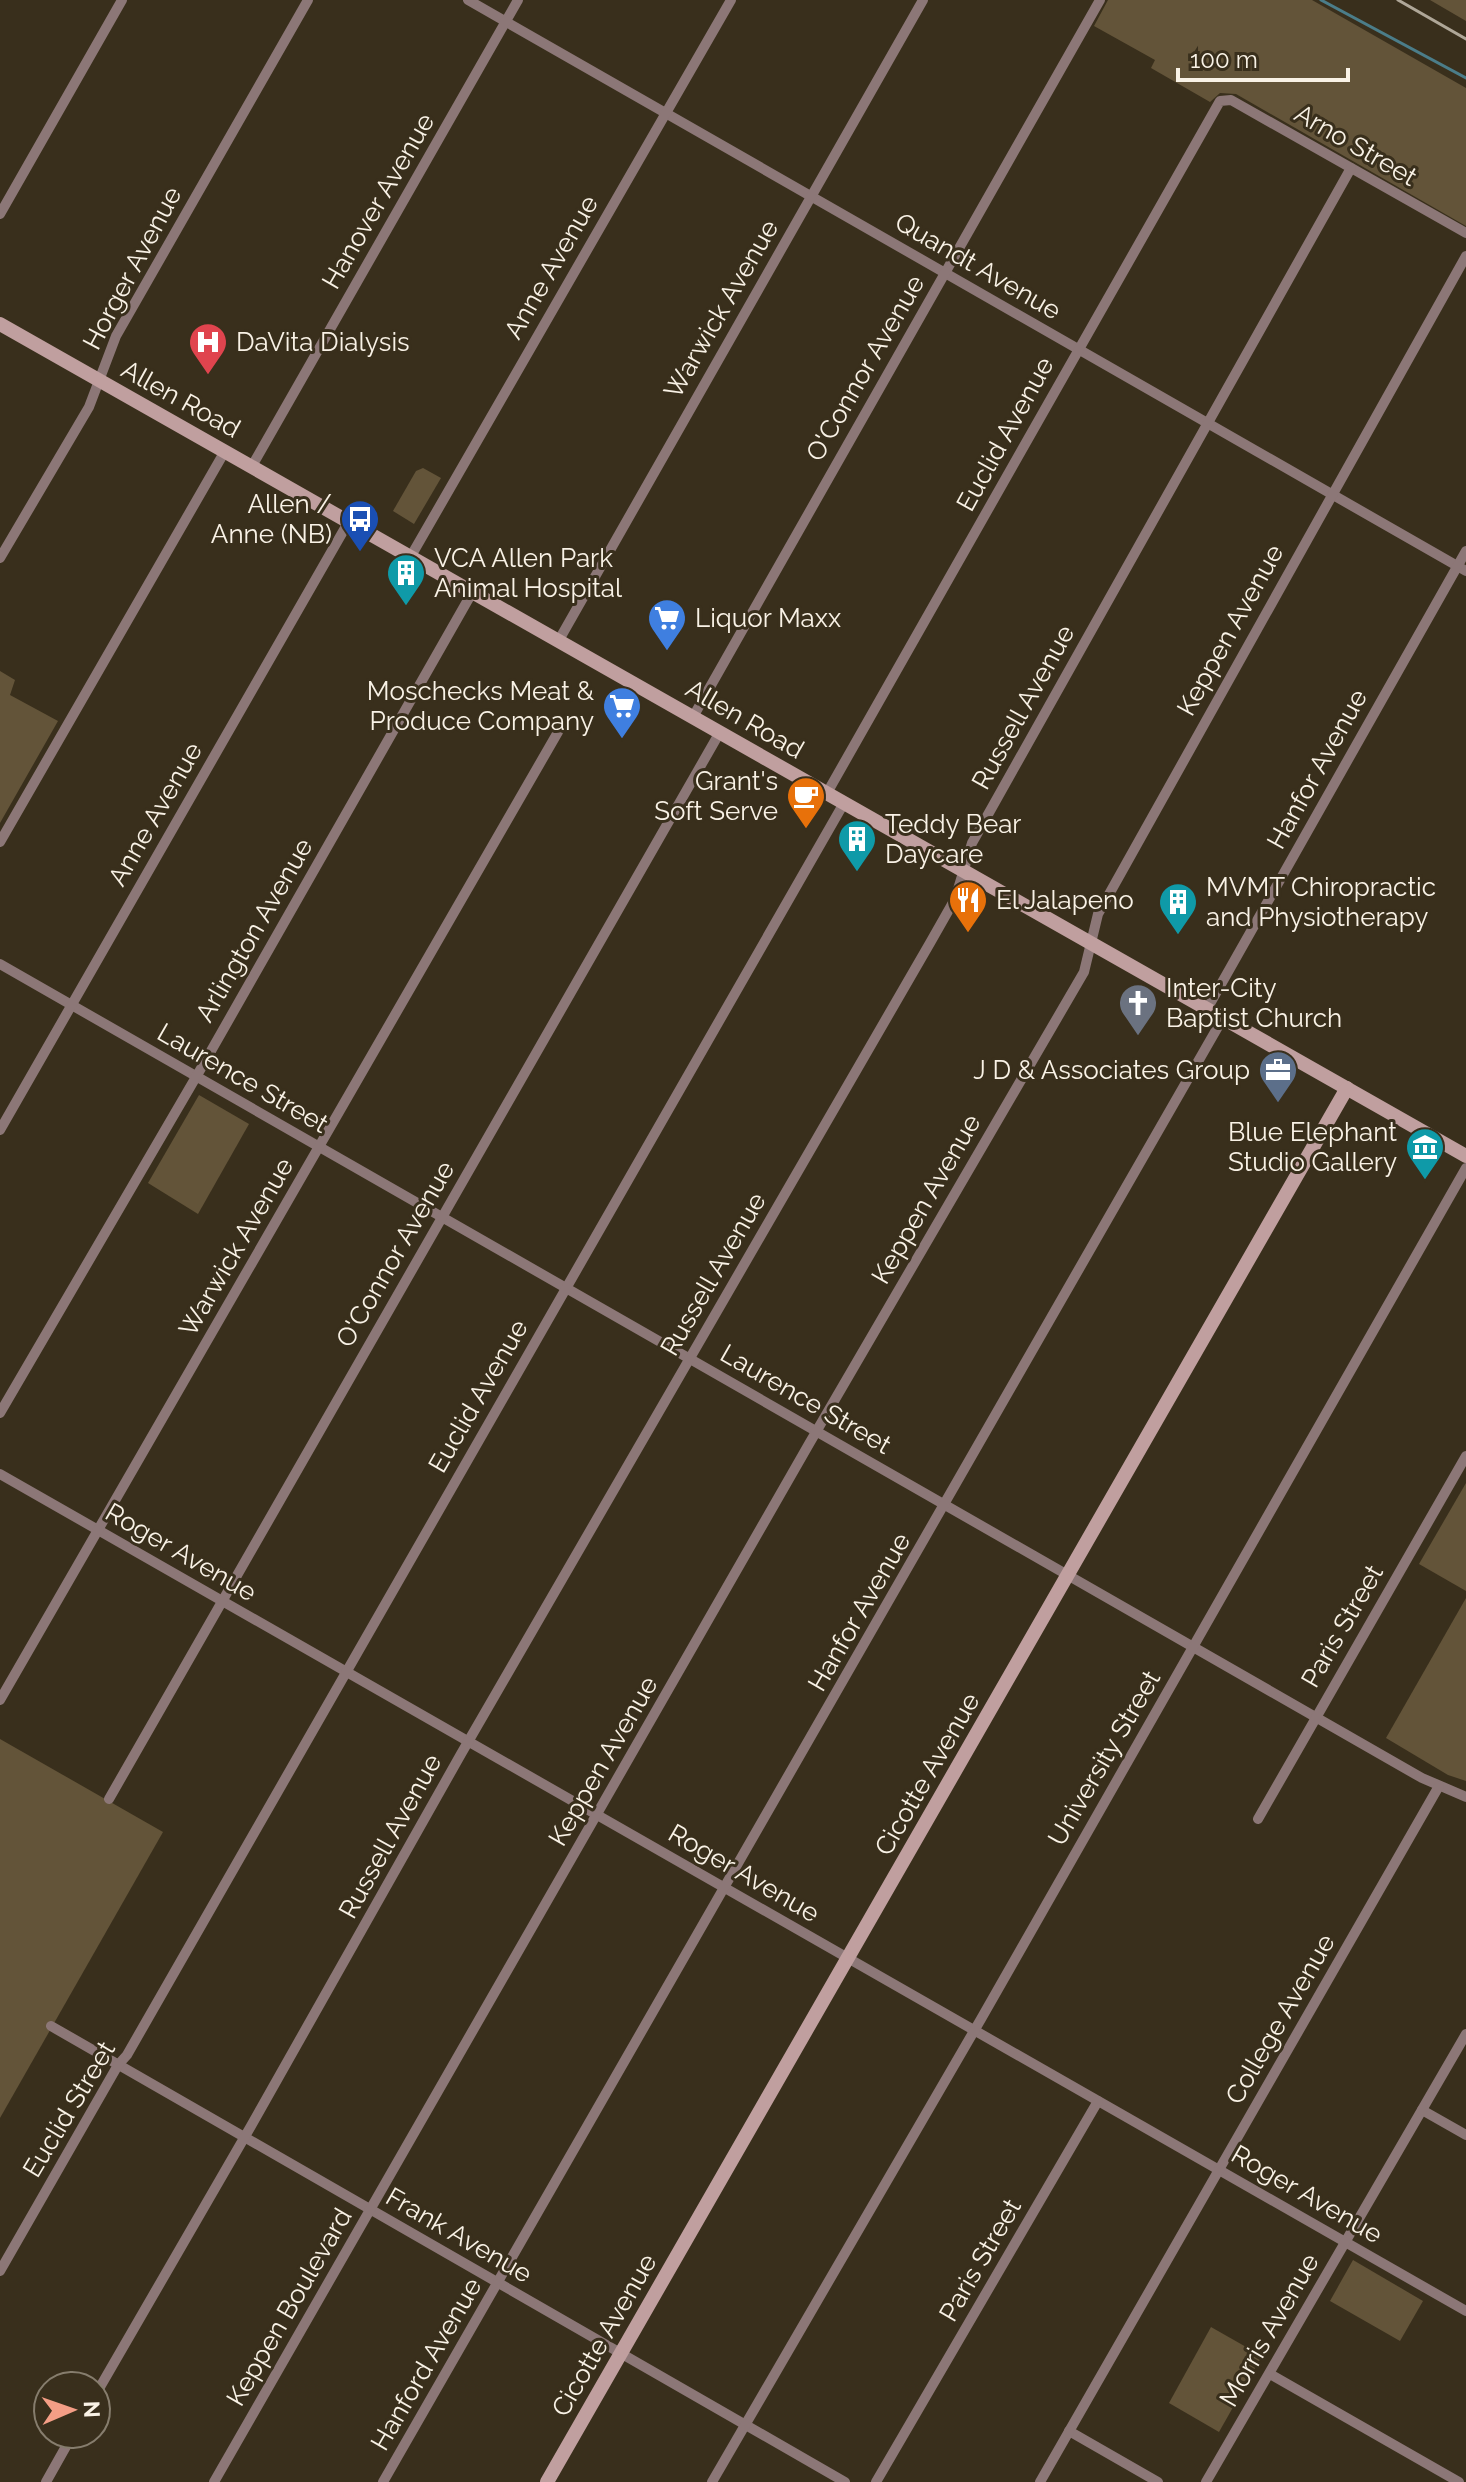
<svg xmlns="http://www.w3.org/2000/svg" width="1466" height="2482" viewBox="0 0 1466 2482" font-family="Raleway,sans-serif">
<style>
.green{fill:#635439}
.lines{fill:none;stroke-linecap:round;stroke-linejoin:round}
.stream{stroke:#4b7d89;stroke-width:3}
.street{stroke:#8c7777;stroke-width:10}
.secondary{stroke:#c09f9f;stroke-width:14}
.rail{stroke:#afa798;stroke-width:3}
.labels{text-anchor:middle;stroke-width:6;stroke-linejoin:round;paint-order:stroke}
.street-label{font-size:26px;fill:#f9f2e6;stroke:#392f1c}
.poi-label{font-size:26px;fill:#f9f2e6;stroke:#392f1c;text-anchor:start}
</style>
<rect width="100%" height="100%" fill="#392f1c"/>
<g class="green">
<path d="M1108,0h204l154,88v138l-230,-132 -16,-1 -10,9 -59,-34 4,-8 -61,-34z"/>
<path d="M1430,0h36v21z"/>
<path d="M423,468l18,10 -27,46 -21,-13 23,-40z"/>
<path d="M0,671l15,9 -5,15 48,26 -58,102z"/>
<path d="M199,1095l50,29 -51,90 -50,-31z"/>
<path d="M1466,1483v108l-47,-27z"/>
<path d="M1466,1598v183l-18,-6 -62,-37z"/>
<path d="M0,1739l163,93 -163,286z"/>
<path d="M1353,2260l70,41 -23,40 -70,-40z"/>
<path d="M1211,2327l51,29 -43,76 -50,-29z"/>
</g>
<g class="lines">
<path class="stream" d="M1321,0l145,78"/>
<g class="street">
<path d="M468,0l998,571"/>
<path d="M0,214l122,-214"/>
<path d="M252,466l266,-466"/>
<path d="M411,556l320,-556"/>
<path d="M0,558l89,-151 27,-71 192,-336"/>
<path d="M559,640l364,-640"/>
<path d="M693,717l407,-717"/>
<path d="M827,793l393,-692 11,-1 235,133"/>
<path d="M0,842l225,-391"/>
<path d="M0,964l1422,814 44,19"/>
<path d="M1207,1009l259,-458"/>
<path d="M0,1130l349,-609"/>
<path d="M0,1413l203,-348 270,-474"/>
<path d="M0,1474l1466,837"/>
<path d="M0,1700l558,-968"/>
<path d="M109,1799l611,-1067"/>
<path d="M1258,1819l208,-363"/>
<path d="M51,2026l794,456"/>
<path d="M1422,2110l44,25"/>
<path d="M0,2271l118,-206 9,-10 717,-1252"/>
<path d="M1270,2374l189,108"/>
<path d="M96,2394l155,-268 210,-372 469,-811 25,-44 17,-56 379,-675"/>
<path d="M1069,2431l89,51"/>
<path d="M46,2482l27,-48"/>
<path d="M214,2482l595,-1038 275,-472 14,-58 368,-658"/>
<path d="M383,2482l840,-1464"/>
<path d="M712,2482l269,-463 485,-851"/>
<path d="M876,2482l222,-381"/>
<path d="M1040,2482l399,-696"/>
<path d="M1206,2482l260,-448"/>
</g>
<g class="secondary">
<path d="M0,324l1466,832"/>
<path d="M547,2482l800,-1394"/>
</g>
<path class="rail" d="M1398,0l68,39"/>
</g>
<defs>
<symbol id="hospital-pin" viewBox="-11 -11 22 30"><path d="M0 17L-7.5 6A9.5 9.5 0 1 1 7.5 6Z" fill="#e0444e" stroke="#392f1c"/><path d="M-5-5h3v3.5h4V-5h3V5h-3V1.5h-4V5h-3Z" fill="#fff"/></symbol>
<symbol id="bus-pin" viewBox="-11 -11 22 30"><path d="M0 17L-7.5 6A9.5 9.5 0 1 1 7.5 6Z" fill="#1a4fb4" stroke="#392f1c"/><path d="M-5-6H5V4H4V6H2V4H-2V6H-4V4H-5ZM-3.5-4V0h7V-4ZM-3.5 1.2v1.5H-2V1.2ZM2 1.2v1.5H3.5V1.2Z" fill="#fff"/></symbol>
<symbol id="building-pin" viewBox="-11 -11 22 30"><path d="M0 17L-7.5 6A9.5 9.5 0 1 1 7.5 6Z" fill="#0f9aa8" stroke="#392f1c"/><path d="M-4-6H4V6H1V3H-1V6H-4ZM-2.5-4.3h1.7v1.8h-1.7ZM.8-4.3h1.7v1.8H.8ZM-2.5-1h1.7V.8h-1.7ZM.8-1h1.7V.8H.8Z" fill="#fff"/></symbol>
<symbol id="supermarket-pin" viewBox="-11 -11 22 30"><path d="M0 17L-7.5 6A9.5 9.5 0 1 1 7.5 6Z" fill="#3f7fe0" stroke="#392f1c"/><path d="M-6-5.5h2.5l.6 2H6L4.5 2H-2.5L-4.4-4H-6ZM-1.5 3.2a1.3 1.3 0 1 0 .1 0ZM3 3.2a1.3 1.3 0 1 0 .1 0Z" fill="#fff"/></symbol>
<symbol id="cafe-pin" viewBox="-11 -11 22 30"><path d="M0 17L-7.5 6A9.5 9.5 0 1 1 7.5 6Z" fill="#e8710a" stroke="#392f1c"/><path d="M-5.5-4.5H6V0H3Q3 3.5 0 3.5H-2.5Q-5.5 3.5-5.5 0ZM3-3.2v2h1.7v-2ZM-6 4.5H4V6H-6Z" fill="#fff"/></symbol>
<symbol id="restaurant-pin" viewBox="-11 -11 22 30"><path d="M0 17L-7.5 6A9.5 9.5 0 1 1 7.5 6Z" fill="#e8710a" stroke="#392f1c"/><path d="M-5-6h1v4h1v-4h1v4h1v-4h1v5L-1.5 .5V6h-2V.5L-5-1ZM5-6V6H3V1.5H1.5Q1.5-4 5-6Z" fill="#fff"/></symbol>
<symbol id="church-pin" viewBox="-11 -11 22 30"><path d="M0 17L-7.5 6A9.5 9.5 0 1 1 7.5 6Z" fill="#6b7280" stroke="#392f1c"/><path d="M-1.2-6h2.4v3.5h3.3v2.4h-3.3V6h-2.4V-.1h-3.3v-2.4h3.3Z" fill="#fff"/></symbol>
<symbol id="office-pin" viewBox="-11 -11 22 30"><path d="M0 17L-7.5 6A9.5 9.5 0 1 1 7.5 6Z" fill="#5c6f8a" stroke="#392f1c"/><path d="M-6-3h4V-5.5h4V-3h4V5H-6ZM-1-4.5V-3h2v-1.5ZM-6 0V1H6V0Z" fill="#fff"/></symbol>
<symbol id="museum-pin" viewBox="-11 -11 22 30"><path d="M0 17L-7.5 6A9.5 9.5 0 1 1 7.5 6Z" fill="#0f9aa8" stroke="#392f1c"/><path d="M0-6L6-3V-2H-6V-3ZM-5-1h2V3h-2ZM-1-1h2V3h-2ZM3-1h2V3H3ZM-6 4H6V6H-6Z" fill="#fff"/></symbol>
</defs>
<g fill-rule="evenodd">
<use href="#hospital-pin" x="186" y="320" width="44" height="60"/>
<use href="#bus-pin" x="338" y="497" width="44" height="60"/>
<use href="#building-pin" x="384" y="551" width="44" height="60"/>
<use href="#supermarket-pin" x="645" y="596" width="44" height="60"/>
<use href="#supermarket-pin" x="600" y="684" width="44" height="60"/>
<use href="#cafe-pin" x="784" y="774" width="44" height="60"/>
<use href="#building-pin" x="835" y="817" width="44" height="60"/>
<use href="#restaurant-pin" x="946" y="878" width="44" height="60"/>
<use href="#building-pin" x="1156" y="880" width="44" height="60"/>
<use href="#church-pin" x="1116" y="981" width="44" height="60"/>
<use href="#office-pin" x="1256" y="1048" width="44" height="60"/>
<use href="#museum-pin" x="1403" y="1125" width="44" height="60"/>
</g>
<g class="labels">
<g class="street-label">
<text transform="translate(1356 145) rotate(30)" y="9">Arno Street</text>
<text transform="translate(378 201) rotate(-60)" y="9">Hanover Avenue</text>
<text transform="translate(978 266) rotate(30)" y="9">Quandt Avenue</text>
<text transform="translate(551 267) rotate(-60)" y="9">Anne Avenue</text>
<text transform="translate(132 268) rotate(-62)" y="9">Horger Avenue</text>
<text transform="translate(721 309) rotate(-60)" y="9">Warwick Avenue</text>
<text transform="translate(865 368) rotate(-60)" y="9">O'Connor Avenue</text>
<text transform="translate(181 399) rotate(29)" y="9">Allen Road</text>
<text transform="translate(1005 434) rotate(-61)" y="9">Euclid Avenue</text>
<text transform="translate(1230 630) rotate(-61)" y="9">Keppen Avenue</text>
<text transform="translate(1023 707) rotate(-61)" y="9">Russell Avenue</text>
<text transform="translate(745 719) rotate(30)" y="9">Allen Road</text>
<text transform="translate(1317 769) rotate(-61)" y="9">Hanfor Avenue</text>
<text transform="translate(155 814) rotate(-60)" y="9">Anne Avenue</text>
<text transform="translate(254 930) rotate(-60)" y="9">Arlington Avenue</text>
<text transform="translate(243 1078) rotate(30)" y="9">Laurence Street</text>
<text transform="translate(926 1199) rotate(-60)" y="9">Keppen Avenue</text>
<text transform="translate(236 1247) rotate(-60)" y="9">Warwick Avenue</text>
<text transform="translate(395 1254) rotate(-60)" y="9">O'Connor Avenue</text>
<text transform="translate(713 1274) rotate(-60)" y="9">Russell Avenue</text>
<text transform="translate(478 1396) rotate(-60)" y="9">Euclid Avenue</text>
<text transform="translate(806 1399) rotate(30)" y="9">Laurence Street</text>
<text transform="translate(181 1552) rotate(30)" y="9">Roger Avenue</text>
<text transform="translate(859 1612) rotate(-60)" y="9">Hanfor Avenue</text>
<text transform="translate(1342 1626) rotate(-60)" y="9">Paris Street</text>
<text transform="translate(1104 1758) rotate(-60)" y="9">University Street</text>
<text transform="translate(603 1761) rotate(-60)" y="9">Keppen Avenue</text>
<text transform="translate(927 1774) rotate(-60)" y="9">Cicotte Avenue</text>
<text transform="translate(390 1836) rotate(-61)" y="9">Russell Avenue</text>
<text transform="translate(744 1873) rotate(30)" y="9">Roger Avenue</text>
<text transform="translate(1280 2019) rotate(-60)" y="9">College Avenue</text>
<text transform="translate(69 2109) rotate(-59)" y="9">Euclid Street</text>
<text transform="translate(1307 2194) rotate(30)" y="9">Roger Avenue</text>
<text transform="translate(459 2235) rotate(30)" y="9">Frank Avenue</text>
<text transform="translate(980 2260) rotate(-60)" y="9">Paris Street</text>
<text transform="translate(289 2307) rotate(-60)" y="9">Keppen Boulevard</text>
<text transform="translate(1269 2330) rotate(-60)" y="9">Morris Avenue</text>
<text transform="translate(604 2335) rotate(-60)" y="9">Cicotte Avenue</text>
<text transform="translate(426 2364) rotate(-60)" y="9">Hanford Avenue</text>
</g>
<g class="poi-label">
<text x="236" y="351">DaVita Dialysis</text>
<text x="332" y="513" text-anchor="end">Allen /<tspan x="332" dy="30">Anne (NB)</tspan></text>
<text x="434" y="567">VCA Allen Park<tspan x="434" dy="30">Animal Hospital</tspan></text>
<text x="695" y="627">Liquor Maxx</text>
<text x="594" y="700" text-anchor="end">Moschecks Meat &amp;<tspan x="594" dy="30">Produce Company</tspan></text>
<text x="778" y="790" text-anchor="end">Grant's<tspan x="778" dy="30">Soft Serve</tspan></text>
<text x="885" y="833">Teddy Bear<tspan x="885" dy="30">Daycare</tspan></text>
<text x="1206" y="896">MVMT Chiropractic<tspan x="1206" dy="30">and Physiotherapy</tspan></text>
<text x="996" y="909">El Jalapeno</text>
<text x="1166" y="997">Inter-City<tspan x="1166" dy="30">Baptist Church</tspan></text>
<text x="1250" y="1079" text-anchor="end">J D &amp; Associates Group</text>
<text x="1397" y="1141" text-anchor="end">Blue Elephant<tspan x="1397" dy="30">Studio Gallery</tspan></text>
</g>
</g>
<g transform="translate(72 2410) rotate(88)"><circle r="38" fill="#392f1c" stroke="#867d6d" stroke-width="2"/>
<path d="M0-6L14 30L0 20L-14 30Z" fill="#f49e86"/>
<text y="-12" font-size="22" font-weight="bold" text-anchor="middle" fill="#f9f2e6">N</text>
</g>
<path d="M1178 68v12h170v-12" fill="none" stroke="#f9f2e6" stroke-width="4"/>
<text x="1190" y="68" font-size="24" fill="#f9f2e6" stroke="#392f1c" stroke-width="6" paint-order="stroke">100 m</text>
</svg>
